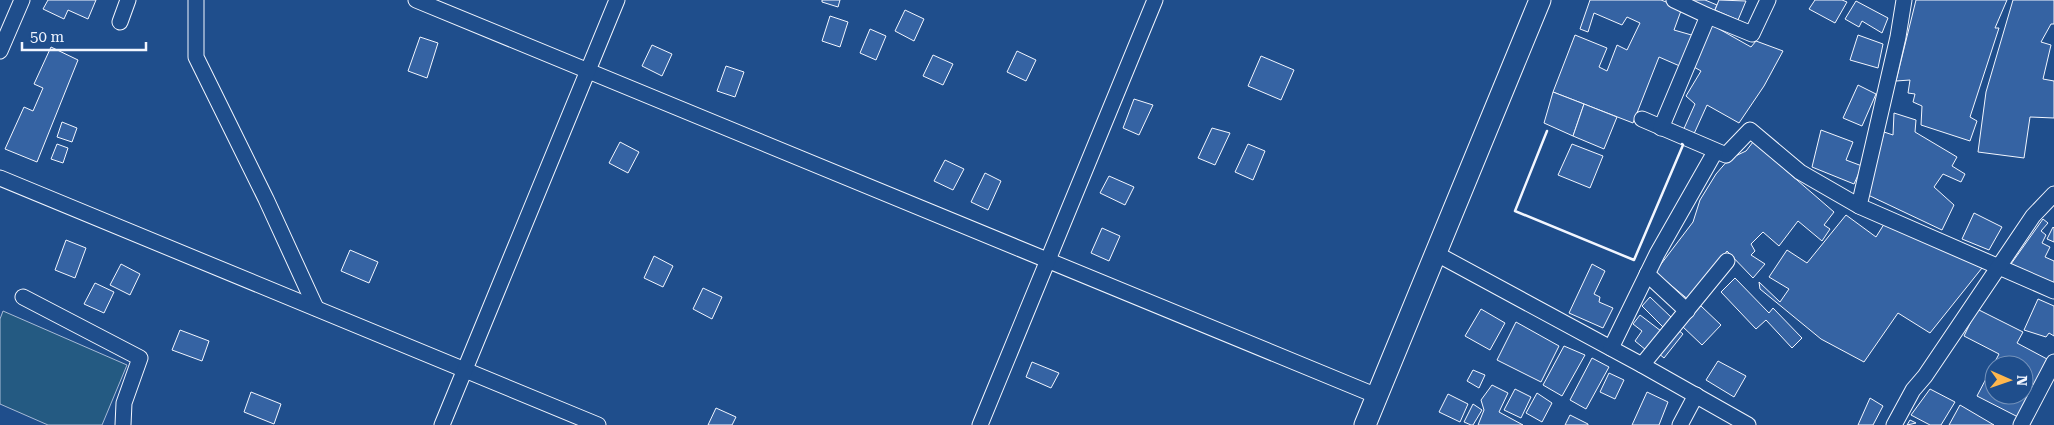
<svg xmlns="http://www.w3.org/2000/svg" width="2054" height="425" viewBox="0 0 2054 425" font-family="'Roboto Serif',serif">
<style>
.green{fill:#245a82;stroke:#a8bbd7}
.building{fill:#3563a3;stroke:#f2f6ff;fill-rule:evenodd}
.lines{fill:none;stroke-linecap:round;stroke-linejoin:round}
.street-casing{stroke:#f2f6ff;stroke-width:17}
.secondary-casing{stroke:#f2f6ff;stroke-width:23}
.street{stroke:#1f4e8c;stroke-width:15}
.secondary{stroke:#1f4e8c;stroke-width:21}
.wall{stroke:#f2f6ff;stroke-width:2.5}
</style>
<rect width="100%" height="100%" fill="#1f4e8c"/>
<path class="green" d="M3,311l124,54 -25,60h-54l-48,-21v-85z"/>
<g class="building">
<path d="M48,0h48l-8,19 -20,-9 -4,9 -21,-10z"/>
<path d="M822,0h18l-2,7 -16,-5z"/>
<path d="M1590,0h71l21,8 -8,22 21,6 -13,31 -23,-10 -26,66 -80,-31 22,-57 32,13 -8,19 8,4 10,-26 10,5 13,-27 -13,-6 -5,8 -28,-12 -6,19 -8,-3z"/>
<path d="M1689,0h16l12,5 -5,11z"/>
<path d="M1719,0l27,1 -8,19 -23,-10z"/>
<path d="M1815,0h27l5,2 -12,21 -26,-14z"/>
<path d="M1916,0h91l-12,28h4l-29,89 7,4 -7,20 -49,-16 1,-19 -9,-4 2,-8 -7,-1 2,-13 -14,1z"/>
<path d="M2013,0h41v24h-3l-10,18 10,3 -8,34 11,2v37l-24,-1 -6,41 -46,-6 8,-60z"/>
<path d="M1856,1l32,17 -6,15 -20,-12 -3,6 -14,-8z"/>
<path d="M905,10l19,9 -10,22 -19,-10z"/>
<path d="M830,16l18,6 -8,25 -18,-6z"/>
<path d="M1712,25l39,22 5,-6 27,10 -19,35 -25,37 -32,-18 -14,31 -11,-3 13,-29 -9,-8 15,-25 -7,-4z"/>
<path d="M870,29l16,7 -10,24 -16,-7z"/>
<path d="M1858,35l25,9 -5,24 -28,-8z"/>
<path d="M420,37l18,6 -11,35 -19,-7z"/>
<path d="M652,45l20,9 -10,22 -20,-10z"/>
<path d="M51,47l27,13 -41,102 -32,-13 19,-42 9,4 10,-23 -9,-4z"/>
<path d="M1017,51l19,9 -10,21 -19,-9z"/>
<path d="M933,55l20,9 -10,21 -20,-9z"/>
<path d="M1261,56l33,14 -13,30 -33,-14z"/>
<path d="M726,66l18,6 -9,25 -18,-6z"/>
<path d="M1858,85l18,9 -14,32 -19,-8z"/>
<path d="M1553,92l31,12 -11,32 -29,-13z"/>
<path d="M1134,99l19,6 -14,30 -16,-7z"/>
<path d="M1584,104l33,13 -13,32 -31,-13z"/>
<path d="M1894,113l22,7 -1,12 42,25 -5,9 13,8 -4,8 -18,-8 -9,13 20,18 -12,25 -74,-35 16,-63 9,3z"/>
<path d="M62,122l15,6 -5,14 -15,-5z"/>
<path d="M1212,128l18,5 -15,32 -17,-7z"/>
<path d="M1821,130l32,12 -7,18 16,6 -8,18 -42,-17z"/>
<path d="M620,142l19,10 -11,21 -19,-10z"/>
<path d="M1753,142l81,70 -10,13 6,4 -8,12 -24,-20 -19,25 -16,-14 -12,12 4,7 -4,4 14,9 -12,14 -26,-27 -37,50 -35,-29 38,-50 7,-22 16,-26 13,-15 17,-8z"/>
<path d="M57,144l11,4 -5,15 -12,-4z"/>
<path d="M1248,144l17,7 -12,29 -18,-8z"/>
<path d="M1572,144l31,12 -13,32 -32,-13z"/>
<path d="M945,160l19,9 -11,21 -19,-9z"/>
<path d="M985,173l16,8 -13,29 -17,-8z"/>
<path d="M1109,176l25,11 -9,18 -25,-12z"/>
<path d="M1974,213l28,14 -13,23 -27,-11z"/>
<path d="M1846,215l30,22 10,-16 96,47 -52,65 -32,-20 -34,49 -43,-23 -61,-50 -1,-7 21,20 9,-13 -20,-12 18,-27 20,13z"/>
<path d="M2043,219l5,4 -7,8 5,4 -4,8 8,4 -5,10 9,4v23l-43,-20z"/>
<path d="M2053,227l1,1v14l-7,-3z"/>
<path d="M1102,228l18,8 -11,25 -18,-8z"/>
<path d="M66,240l20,8 -11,30 -20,-8z"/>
<path d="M350,250l28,12 -9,21 -28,-12z"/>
<path d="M654,256l19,10 -10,21 -19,-9z"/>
<path d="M121,264l19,10 -10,21 -20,-10z"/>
<path d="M1592,264l13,7 -11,23 6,3 -1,5 14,6 -10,20 -34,-15z"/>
<path d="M1735,278l34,35 4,-5 29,30 -10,10 -26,-28 -10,9 -35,-37z"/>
<path d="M95,283l19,9 -10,21 -20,-9z"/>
<path d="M703,288l19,9 -10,22 -19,-10z"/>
<path d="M1650,297l22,21 -8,10 -22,-22z"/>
<path d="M2038,299l16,7v30l-5,-3 -3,4 -22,-7z"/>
<path d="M1701,306l20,19 -19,20 -20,-19z"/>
<path d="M1481,309l24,14 -15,27 -25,-14z"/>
<path d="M1977,309l46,23 -6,11 30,16 -29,58 -41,-21 22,-42 -35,-18zM1994,365h30v30h-30z"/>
<path d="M1640,315l21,16 -15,19 -11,-9 7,-10 -9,-7z"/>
<path d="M1516,322l43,24 -18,36 -44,-22z"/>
<path d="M1677,329l6,5 -19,24 -6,-5z"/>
<path d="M180,330l29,11 -7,20 -30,-11z"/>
<path d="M1564,346l21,9 -23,41 -19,-11z"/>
<path d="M1592,358l17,9 -23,42 -16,-9z"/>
<path d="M1718,361l28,15 -12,21 -28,-17z"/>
<path d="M1032,362l27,11 -8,15 -25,-11z"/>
<path d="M1473,370l12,5 -6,13 -12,-7z"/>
<path d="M1609,373l15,7 -9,19 -15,-7z"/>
<path d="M1492,385l16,8 -9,19 24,13h-45l6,-15 -3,-10z"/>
<path d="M1515,389l16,8 -10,21 -17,-8z"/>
<path d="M1930,389l25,13 -14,23h-11l-19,-10z"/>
<path d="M251,392l30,12 -7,20 -30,-12z"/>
<path d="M1647,392l21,10 -9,23h-27z"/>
<path d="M1537,393l15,10 -10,19 -16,-9z"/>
<path d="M1448,394l20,10 -8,18 -21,-10z"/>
<path d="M1870,398l13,8 -10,19h-15z"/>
<path d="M1473,404l9,6 -9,15h-2l-7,-3z"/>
<path d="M1960,405l34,20h-45z"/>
<path d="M716,408l20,9 -4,8h-24z"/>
<path d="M1570,415l18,9v1h-23z"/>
<path d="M1910,420l6,3 -9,2z"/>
</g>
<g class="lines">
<defs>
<g id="street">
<path d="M196,0v57l70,142 50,109"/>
<path d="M416,0l961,396"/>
<path d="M1904,0l-6,37 -39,169 195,85"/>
<path d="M1708,16l44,18 16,-34"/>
<path d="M120,22l8,-22"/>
<path d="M0,51l22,-51"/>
<path d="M1642,119l84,36 24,-25 50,42 59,34"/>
<path d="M1661,128l47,-112 -34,-16"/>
<path d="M0,178l598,247"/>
<path d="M1435,253l207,112 106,60"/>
<path d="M1647,274l40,37"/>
<path d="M23,297l117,61 -16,45 -1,22"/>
<path d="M1611,348l46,-94 58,-102"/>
<path d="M1642,365l85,-104"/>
<path d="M442,425l175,-425"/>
<path d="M980,425l175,-425"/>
<path d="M1680,425l16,-30"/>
<path d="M1894,425l19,-35 12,-14 108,-160 21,-22"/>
<path d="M2021,425l33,-63"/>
</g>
<path id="secondary" d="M1365,425l175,-425"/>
</defs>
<use href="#street" class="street-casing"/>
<use href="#secondary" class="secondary-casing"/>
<use href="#street" class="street"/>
<use href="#secondary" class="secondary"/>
<path class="wall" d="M1547,131l-32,80 119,49 49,-115 -1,-1"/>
</g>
<g transform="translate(2009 380) rotate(92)"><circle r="24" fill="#1f4e8c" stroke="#7391ba"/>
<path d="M0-4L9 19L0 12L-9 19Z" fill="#ffb74d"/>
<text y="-8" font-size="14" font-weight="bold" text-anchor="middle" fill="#f2f6ff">N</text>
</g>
<path d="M22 42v8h124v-8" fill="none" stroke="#f2f6ff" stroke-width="2.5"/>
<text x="30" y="42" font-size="15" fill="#f2f6ff" stroke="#1f4e8c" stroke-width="4" paint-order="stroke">50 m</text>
</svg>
